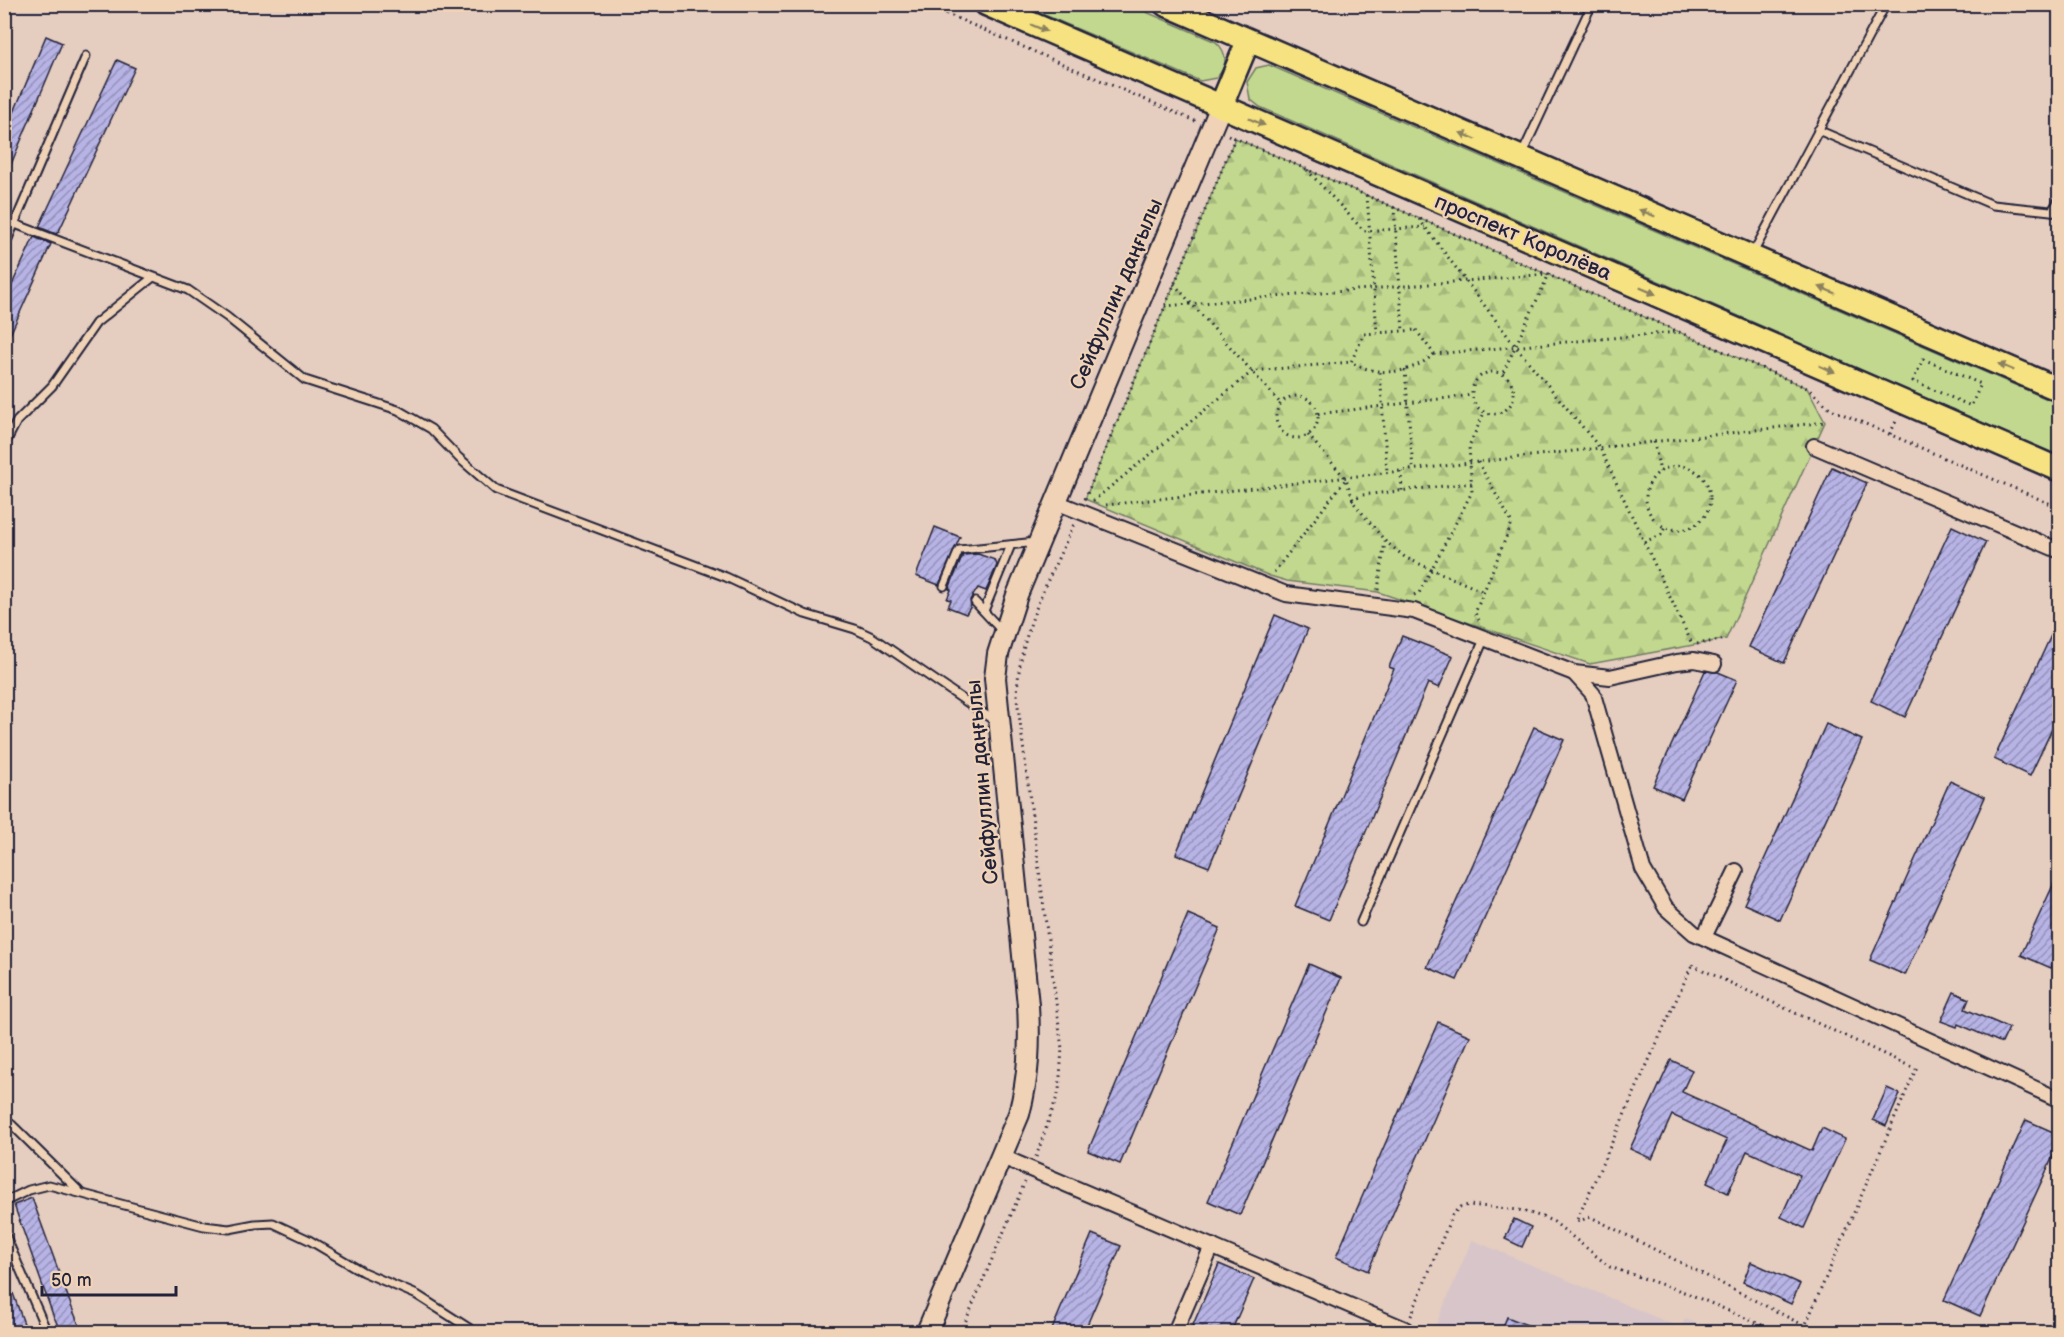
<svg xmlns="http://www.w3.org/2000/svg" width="2064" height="1337" viewBox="0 0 2064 1337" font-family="'Balsamiq Sans',sans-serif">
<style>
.built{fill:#d7c5ca}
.grass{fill:#c1d88e;stroke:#727d64;stroke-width:1.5}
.forest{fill:url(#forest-firs);stroke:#727d64;stroke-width:1.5}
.building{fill:url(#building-hatch);stroke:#22223b;stroke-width:1.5}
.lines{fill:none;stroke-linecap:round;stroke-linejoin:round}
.lane-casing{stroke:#22223b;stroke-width:11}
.street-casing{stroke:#22223b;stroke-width:18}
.secondary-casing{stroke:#22223b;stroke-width:24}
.primary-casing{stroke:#22223b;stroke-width:27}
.path{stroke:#22223b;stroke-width:3;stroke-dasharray:1.5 4.5;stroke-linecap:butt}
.lane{stroke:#f0d3b6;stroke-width:7}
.street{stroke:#f0d3b6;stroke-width:14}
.secondary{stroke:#f0d3b6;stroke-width:20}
.primary{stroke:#f6e281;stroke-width:22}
.oneway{fill:#8c825e}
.labels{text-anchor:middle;stroke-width:4.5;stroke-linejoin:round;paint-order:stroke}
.street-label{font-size:21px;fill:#22223b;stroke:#f0d3b6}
</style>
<defs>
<pattern id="forest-firs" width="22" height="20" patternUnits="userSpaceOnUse" patternTransform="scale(1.5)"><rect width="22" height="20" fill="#c1d88e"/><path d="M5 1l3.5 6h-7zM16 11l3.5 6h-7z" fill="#a6b97b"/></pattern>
<pattern id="building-hatch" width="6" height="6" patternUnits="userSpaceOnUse" patternTransform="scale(1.5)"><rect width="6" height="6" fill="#b7b3e5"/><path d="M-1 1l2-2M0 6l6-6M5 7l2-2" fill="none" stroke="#9491bb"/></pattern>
</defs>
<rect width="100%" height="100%" fill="#e5cdbf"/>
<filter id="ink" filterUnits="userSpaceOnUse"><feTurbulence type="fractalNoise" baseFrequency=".0167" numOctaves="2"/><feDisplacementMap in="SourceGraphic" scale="12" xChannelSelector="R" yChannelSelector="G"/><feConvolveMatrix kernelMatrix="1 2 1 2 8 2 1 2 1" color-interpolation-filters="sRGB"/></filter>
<g filter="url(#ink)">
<path class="built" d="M1472,1240l209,88 4,-9 33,13h-285z"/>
<g class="grass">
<path d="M1021,5h109l86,37c12,11 12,25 0,36l-16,3z"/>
<path d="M1269,65l790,339v52l-799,-349 -10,-8 -3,-17 9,-14z"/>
</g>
<path class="forest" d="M1235,138l572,250 18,34 -99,217 -136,25 -212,-72 -91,-11 -17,-5 -185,-77z"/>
<g class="building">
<path d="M46,36l16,7 -58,138v-45z"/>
<path d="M117,60l18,8 -76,163 -3,3 -17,-7z"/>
<path d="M34,237l17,7 -47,104v-46z"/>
<path d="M1832,467l35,16 -83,180 -35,-16z"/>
<path d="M1952,526l34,16 -81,175 -34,-16z"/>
<path d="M935,527l25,10 -21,48 -23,-9z"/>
<path d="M978,554l17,6 2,5 -11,26 -8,-3 -8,12 1,6 -5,8 -18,-7 3,-7 -4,-1 4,-9 -2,-1 14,-34z"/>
<path d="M1275,615l33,14 -99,238 -33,-13z"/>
<path d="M2060,616v96l-30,64 -36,-17z"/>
<path d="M1402,636l51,20 -14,32 -11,-5 -99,237 -34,-14 99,-237 -5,-2z"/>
<path d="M1705,671l13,1 19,8 -55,119 -29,-13z"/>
<path d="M1826,724l36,16 -82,180 -36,-16z"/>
<path d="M1534,727l30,13 -107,240 -30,-13z"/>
<path d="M1950,781l35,16 -80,178 -35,-15z"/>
<path d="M2060,870v79l-9,19 -30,-13z"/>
<path d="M1188,914l32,14 -100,236 -32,-13z"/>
<path d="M1309,964l32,14 -101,237 -32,-14z"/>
<path d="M1954,992l15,7 -4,10 44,19 -7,15 -44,-19 -1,3 -16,-6z"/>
<path d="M1438,1022l32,14 -102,235 -32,-14z"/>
<path d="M1671,1060l21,10 -10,22 130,59 10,-23 23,11 -41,89 -23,-11 19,-42 -53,-24 -19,42 -21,-10 20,-43 -55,-25 -20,44 -22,-10z"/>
<path d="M1887,1088l13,6 -14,32 -13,-6z"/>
<path d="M2026,1120l34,15v6l-80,175 -36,-16z"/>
<path d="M32,1198l40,110 10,24h-21l-8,-17 -39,-110z"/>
<path d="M1514,1219l17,8 -9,20 -17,-8z"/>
<path d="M1092,1234l29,12 -37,86h-33z"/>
<path d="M1751,1262l49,22 -9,20 -48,-22z"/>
<path d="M1219,1264l35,15 -23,53h-41z"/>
<path d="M6,1274l21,58h-20l-3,-7z"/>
<path d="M1507,1317l38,15h-44z"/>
</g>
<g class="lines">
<defs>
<g id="lane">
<path d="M1818,130l175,75 67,7"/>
<path d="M1522,154l70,-150"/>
<path d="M2052,211l8,-13"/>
<path d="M15,224l173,66 39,27 78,63 93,30 33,19 28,29 37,32 230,87 79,37 50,15 17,8 124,85"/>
<path d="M4,248l82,-192"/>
<path d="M1753,253l133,-249"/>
<path d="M4,446l13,-25 35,-35 44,-63 56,-45"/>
<path d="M944,586l15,-36 78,-8"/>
<path d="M975,602l27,29"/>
<path d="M984,611l27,-66"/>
<path d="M1361,922l124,-285"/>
<path d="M4,1117l75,74"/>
<path d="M4,1202l25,-12 20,-5 155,41 25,3 26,-5 18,-1 36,17 54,32 54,23 58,37"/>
<path d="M4,1232l43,100"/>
</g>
<g id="street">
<path d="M1814,446l246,105"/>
<path d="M1056,502l230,92 128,17 160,62 36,4 67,-15 17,-2 20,4"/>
<path d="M1574,673l19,21 50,175 23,39 28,25 366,167"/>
<path d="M1704,937l32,-66"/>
<path d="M1000,1156l405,173"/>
<path d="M1175,1332l37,-86"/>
</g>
<path id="secondary" d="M927,1332l92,-218c10,-37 11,-71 9,-109l-33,-327 3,-24 19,-59 204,-489"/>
<g id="primary">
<path d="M986,4l1074,466"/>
<path d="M1165,4l895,386"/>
<path d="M1221,106l27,-65"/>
</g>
</defs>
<use href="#lane" class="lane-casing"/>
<use href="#street" class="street-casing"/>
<use href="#secondary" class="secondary-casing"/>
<use href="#primary" class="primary-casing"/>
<g class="path">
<path d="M924,4l273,118"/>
<path d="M1228,135l579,253 24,21 229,99"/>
<path d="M1307,170l57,61 61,-4"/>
<path d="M1367,195l10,138"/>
<path d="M1394,207l9,124"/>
<path d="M1419,219l97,128 84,101 92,196"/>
<path d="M1174,284l107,120"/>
<path d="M1165,306l384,-32 -47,101"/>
<path d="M1416,330l18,24c-23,21 -57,23 -83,8l13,-28z"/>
<path d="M1434,354l243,-22"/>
<path d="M1923,359l58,25 -10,22 -58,-25z"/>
<path d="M1405,370l8,99"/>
<circle cx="1493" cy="393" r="21"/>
<path d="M1380,372l7,100"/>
<circle cx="1297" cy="417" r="21"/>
<path d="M1318,414l154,-19"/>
<path d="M1890,434l7,-15"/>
<path d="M1308,435l38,44 8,24 31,38 21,17 78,34"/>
<path d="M1654,442l6,30"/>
<path d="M1478,462l34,61 -37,90 4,7"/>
<circle cx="1678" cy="498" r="32"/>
<path d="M1401,471l1,20"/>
<path d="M1085,499l150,-361"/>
<path d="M1352,500l10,-5 110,-12"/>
<path d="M1093,501l160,-130 98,-9"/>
<path d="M1106,505l719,-83"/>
<path d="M1644,542l17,-7 4,-8"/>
<path d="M1274,572l72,-93"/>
<path d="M1378,590l7,-49"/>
<path d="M1414,595l5,-2 53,-101 -3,-46 15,-33"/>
<path d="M1697,644l29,-5"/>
<path d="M1692,965l224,104 -111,257 -214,-109 -15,5z"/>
<path d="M1036,1157l23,-66 3,-42 -45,-351c1,-65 31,-116 57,-174"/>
<path d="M1411,1316l41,-101 8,-8 9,-2 50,5 24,7 11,5 56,45 77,26 91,39"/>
<path d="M961,1332l64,-150"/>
</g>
<use href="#lane" class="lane"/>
<use href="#street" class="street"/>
<use href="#secondary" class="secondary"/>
<use href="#primary" class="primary"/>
</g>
<defs><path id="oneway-solid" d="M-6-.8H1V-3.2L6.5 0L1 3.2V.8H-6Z" transform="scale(1.5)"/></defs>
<g class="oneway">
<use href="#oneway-solid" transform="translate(1039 28) rotate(23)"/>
<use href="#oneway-solid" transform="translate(1257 122) rotate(23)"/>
<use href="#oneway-solid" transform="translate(1468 136) rotate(-157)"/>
<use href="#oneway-solid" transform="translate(1647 213) rotate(-157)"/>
<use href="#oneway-solid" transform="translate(1827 290) rotate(-157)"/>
<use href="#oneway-solid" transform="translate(1648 291) rotate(23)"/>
<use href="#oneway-solid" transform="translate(2006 367) rotate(-157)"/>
<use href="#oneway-solid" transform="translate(1827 369) rotate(23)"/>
</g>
</g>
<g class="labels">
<g class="street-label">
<text transform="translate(1523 237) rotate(23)" y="7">проспект Королёва</text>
<text transform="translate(1116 294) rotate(-67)" y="7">Сейфуллин даңғылы</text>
<text transform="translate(982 782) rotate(-95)" y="7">Сейфуллин даңғылы</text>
</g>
</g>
<rect width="2064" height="1337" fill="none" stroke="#f0d3b6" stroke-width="24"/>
<rect x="12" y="12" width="2040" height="1313" fill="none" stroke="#22223b" stroke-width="2" filter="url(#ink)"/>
<path d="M42 1286v9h134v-9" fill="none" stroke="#22223b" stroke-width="3"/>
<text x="51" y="1286" font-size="18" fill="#22223b" stroke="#f0d3b6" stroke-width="4.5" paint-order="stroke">50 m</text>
</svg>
